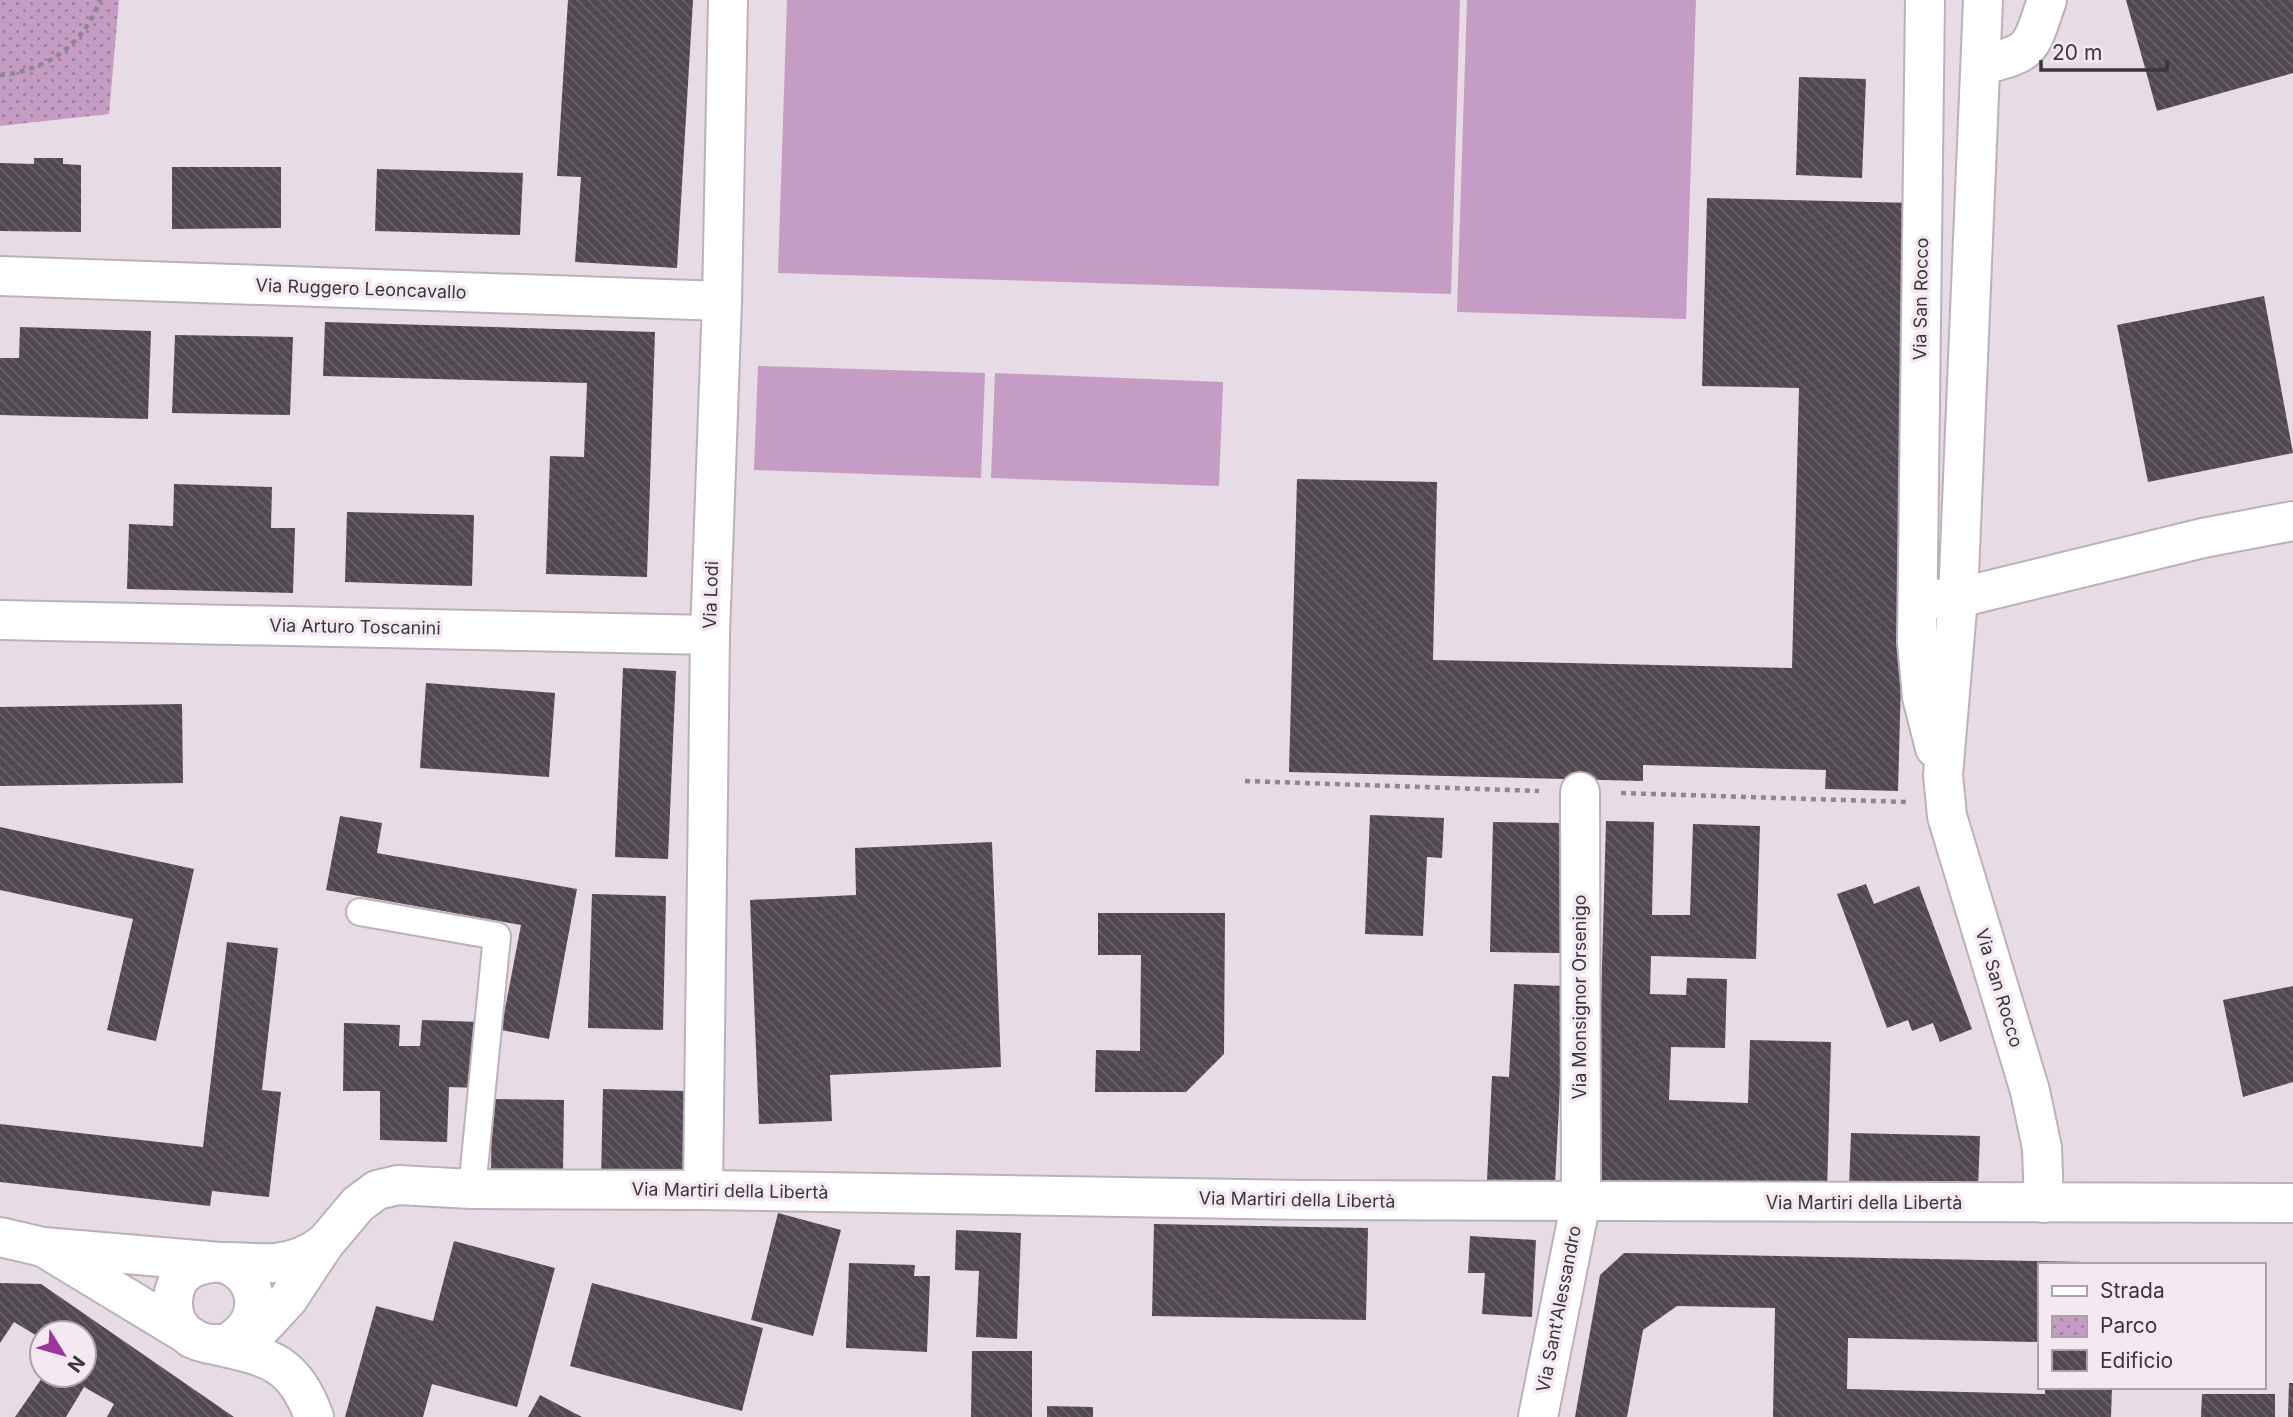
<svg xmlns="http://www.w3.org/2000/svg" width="2293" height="1417" viewBox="0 0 2293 1417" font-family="Inter,sans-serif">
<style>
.grass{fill:#c59cc3}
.park{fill:url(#park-dots)}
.building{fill:url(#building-back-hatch)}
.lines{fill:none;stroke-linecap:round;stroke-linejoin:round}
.lane-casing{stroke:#bcb0bb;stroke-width:30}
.street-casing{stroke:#bcb0bb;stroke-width:42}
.path{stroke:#8f878f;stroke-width:4.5;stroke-dasharray:5 5;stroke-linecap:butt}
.lane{stroke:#fff;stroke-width:26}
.street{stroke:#fff;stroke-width:38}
.labels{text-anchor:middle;stroke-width:7;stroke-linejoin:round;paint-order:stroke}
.street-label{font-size:18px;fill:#3a363a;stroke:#f4e8f3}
</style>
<defs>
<pattern id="park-dots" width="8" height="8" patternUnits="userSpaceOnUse" patternTransform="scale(1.75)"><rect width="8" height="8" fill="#c59cc3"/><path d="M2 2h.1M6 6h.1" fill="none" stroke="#a1809f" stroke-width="1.8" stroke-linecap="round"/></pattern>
<pattern id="building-back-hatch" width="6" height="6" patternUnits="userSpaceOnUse" patternTransform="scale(1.75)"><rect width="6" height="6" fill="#524852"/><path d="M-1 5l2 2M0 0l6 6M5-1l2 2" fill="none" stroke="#696169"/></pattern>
</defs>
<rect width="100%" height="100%" fill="#e7dbe6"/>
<g class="grass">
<path d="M787,0h673l-9,294 -673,-21z"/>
<path d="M1467,0h229l-10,319 -229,-7z"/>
<path d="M758,366l227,7 -4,105 -227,-8z"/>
<path d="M995,373l228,9 -4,104 -228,-8z"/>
</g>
<path class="park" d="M0,0h119l-10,114 -109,12z"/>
<g class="building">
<path d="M568,0h125l-16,268 -102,-6 6,-85 -24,-1z"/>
<path d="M2126,0h167v73l-136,38z"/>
<path d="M1799,77l67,2 -4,99 -66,-3z"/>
<path d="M34,158h29v6l18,1v67l-81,-1v-68l34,1z"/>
<path d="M172,167h109v61l-109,1z"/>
<path d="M377,169l146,4 -3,62 -145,-4z"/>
<path d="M1707,198l207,5 -16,588 -73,-2 1,-19 -183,-5v16l-354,-9 8,-293 140,3 -4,178 359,8 7,-280 -97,-2z"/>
<path d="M2264,296l29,157 -145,29 -31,-157z"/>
<path d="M325,322l330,10 -8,245 -101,-3 4,-118 34,1 3,-74 -264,-7z"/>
<path d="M20,327l131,4 -3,88 -148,-4v-57h19z"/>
<path d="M175,335l118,2 -3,78 -118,-2z"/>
<path d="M174,484l98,3 -1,41h24l-2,65 -166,-4 2,-65 44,2z"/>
<path d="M347,512l127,3 -2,71 -127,-4z"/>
<path d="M623,668l53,3 -8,188 -53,-2z"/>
<path d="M426,683l129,10 -6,84 -129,-9z"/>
<path d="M182,704l1,79 -183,3v-79z"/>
<path d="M1370,815l74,3 -2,40 -15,-1 -4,79 -58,-2z"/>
<path d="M340,816l42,7 -5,30 200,36 -28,150 -48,-9 20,-105 -195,-35z"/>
<path d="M1606,821l48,1 -2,93h38l3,-91 67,2 -4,133 -105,-3 -1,38 36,1 1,-17 40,1 -2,69 -54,-1 -2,53 79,3 2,-63 81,2 -4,151 -231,-6z"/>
<path d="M1493,822l72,1 -3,130 -72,-1z"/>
<path d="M0,827l194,42 -38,172 -49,-11 26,-111 -133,-29z"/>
<path d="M992,842l9,225 -171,8 2,46 -73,3 -9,-224 106,-5 -1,-47z"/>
<path d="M1866,884l8,20 45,-18 53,143 -32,13 -7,-19 -21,8 -4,-11 -21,8 -50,-134z"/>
<path d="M592,894l74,2 -3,134 -75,-2z"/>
<path d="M1098,913h127l-1,141 -38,38h-91l1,-42 44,1 1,-96h-43z"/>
<path d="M227,942l51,6 -16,142 19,2 -12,105 -57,-6 -2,15 -210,-24v-58l203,23z"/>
<path d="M1514,984l51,2 -10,199 -68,-4 5,-105 17,1z"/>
<path d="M2293,986v96l-50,15 -20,-97z"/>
<path d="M422,1020l58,2 -2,66 -29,-1 -2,55 -67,-2v-49h-37l1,-68 56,2 -1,21h21z"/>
<path d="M603,1089l83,2 -3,90 -82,-1z"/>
<path d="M492,1099l72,1 -1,72 -72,-1z"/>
<path d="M1851,1133l129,3 -2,54 -129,-3z"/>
<path d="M778,1213l63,17 -28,106 -62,-16z"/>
<path d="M1154,1224l214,4 -2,92 -214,-4z"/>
<path d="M956,1230l65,3 -4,106 -41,-2 3,-66 -24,-1z"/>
<path d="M1470,1236l66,4 -4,77 -50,-3 3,-41h-17z"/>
<path d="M454,1241l101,27 -38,139 -85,-23 -9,33h-78l31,-111 57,15z"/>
<path d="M1624,1253l463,9v3h-48v77l-191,-4 -1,51 198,5v-7h67l-1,30h-338l2,-109 -98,-2 -34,24 -16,87h-52l25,-142z"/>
<path d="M849,1263l66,2 -1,11h16l-3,76 -81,-4z"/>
<path d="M0,1283l41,1 193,133h-127l7,-13 -30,-17 -18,30h-51l29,-42h40v-42h-42v6l-28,-17 -14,21z"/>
<path d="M592,1283l171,45 -21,83 -172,-45z"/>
<path d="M972,1351h60v66h-61z"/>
<path d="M2289,1383h4v34h-5z"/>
<path d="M2202,1394h73v23h-74z"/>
<path d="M540,1395l42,22h-54z"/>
<path d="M1047,1406l46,1v10h-46z"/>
</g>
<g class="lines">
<defs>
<path id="lane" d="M360,912l137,24 -25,253"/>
<g id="street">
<path d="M1925,0l-8,642 5,55 13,51"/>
<path d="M1983,0l-25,598 -15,177 4,41 83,275 12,57 2,55"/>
<path d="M1981,65c53,-12 49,-16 66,-65"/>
<path d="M0,276l722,25"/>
<path d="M1933,599l25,-1 245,-60 90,-17"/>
<path d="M0,620l710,15"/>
<path d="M703,1190l7,-555 12,-334 6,-301"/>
<path d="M0,1237l43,10 177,15c39,10 47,56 12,78"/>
<path d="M43,1247l155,94 11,3h21l15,-6 17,-11 26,-28 37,-56 33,-39 19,-14 21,-5 74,4 231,1 603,10 987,3"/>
<path d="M191,1338c-12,-10 -19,-21 -18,-37 3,-54 68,-35 103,-38 19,-2 35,-9 49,-20"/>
<path d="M215,1345c53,12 79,16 99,72"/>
<path d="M1538,1417l43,-216 -1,-409"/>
</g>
</defs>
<use href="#lane" class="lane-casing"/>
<use href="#street" class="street-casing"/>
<g class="path">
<path d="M0,75c46,-4 84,-30 100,-75"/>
<path d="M1245,781l294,10"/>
<path d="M1621,793l285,9"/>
</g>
<use href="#lane" class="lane"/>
<use href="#street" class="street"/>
</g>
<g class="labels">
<g class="street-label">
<text transform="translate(361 289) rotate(2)" y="6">Via Ruggero Leoncavallo</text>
<text transform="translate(1921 299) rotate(-89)" y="6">Via San Rocco</text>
<text transform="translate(711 595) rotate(-88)" y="6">Via Lodi</text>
<text transform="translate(355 627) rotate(1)" y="6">Via Arturo Toscanini</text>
<text transform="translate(1999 988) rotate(73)" y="6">Via San Rocco</text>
<text transform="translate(1580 997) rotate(-90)" y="6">Via Monsignor Orsenigo</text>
<text transform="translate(730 1191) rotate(1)" y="6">Via Martiri della Libertà</text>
<text transform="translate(1297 1200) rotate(1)" y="6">Via Martiri della Libertà</text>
<text x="1864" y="1209">Via Martiri della Libertà</text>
<text transform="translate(1559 1309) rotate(-79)" y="6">Via Sant'Alessandro</text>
</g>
</g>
<rect x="2038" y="1263" width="228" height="126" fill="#f4e8f3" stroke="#aaa1a9" stroke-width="2"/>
<rect x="2052" y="1286" width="35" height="10" fill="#ffffff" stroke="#aaa1a9" stroke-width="2"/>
<text x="2100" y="1298" font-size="21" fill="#3a363a">Strada</text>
<rect x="2052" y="1316" width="35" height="21" fill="url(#park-dots)" stroke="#aaa1a9" stroke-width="2"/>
<text x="2100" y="1333" font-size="21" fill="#3a363a">Parco</text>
<rect x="2052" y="1350" width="35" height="21" fill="url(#building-back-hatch)" stroke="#aaa1a9" stroke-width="2"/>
<text x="2100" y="1368" font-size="21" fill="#3a363a">Edificio</text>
<g transform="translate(63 1354) rotate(127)"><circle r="33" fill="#f4e8f3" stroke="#aaa1a9" stroke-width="2"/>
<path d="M0-5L12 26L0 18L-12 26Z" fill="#9c369a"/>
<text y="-10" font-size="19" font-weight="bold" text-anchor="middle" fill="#3a363a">N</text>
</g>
<path d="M2041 60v10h126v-10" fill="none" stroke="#3a363a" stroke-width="3.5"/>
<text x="2052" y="60" font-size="21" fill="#3a363a" stroke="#f4e8f3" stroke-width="5" paint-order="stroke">20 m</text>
</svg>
